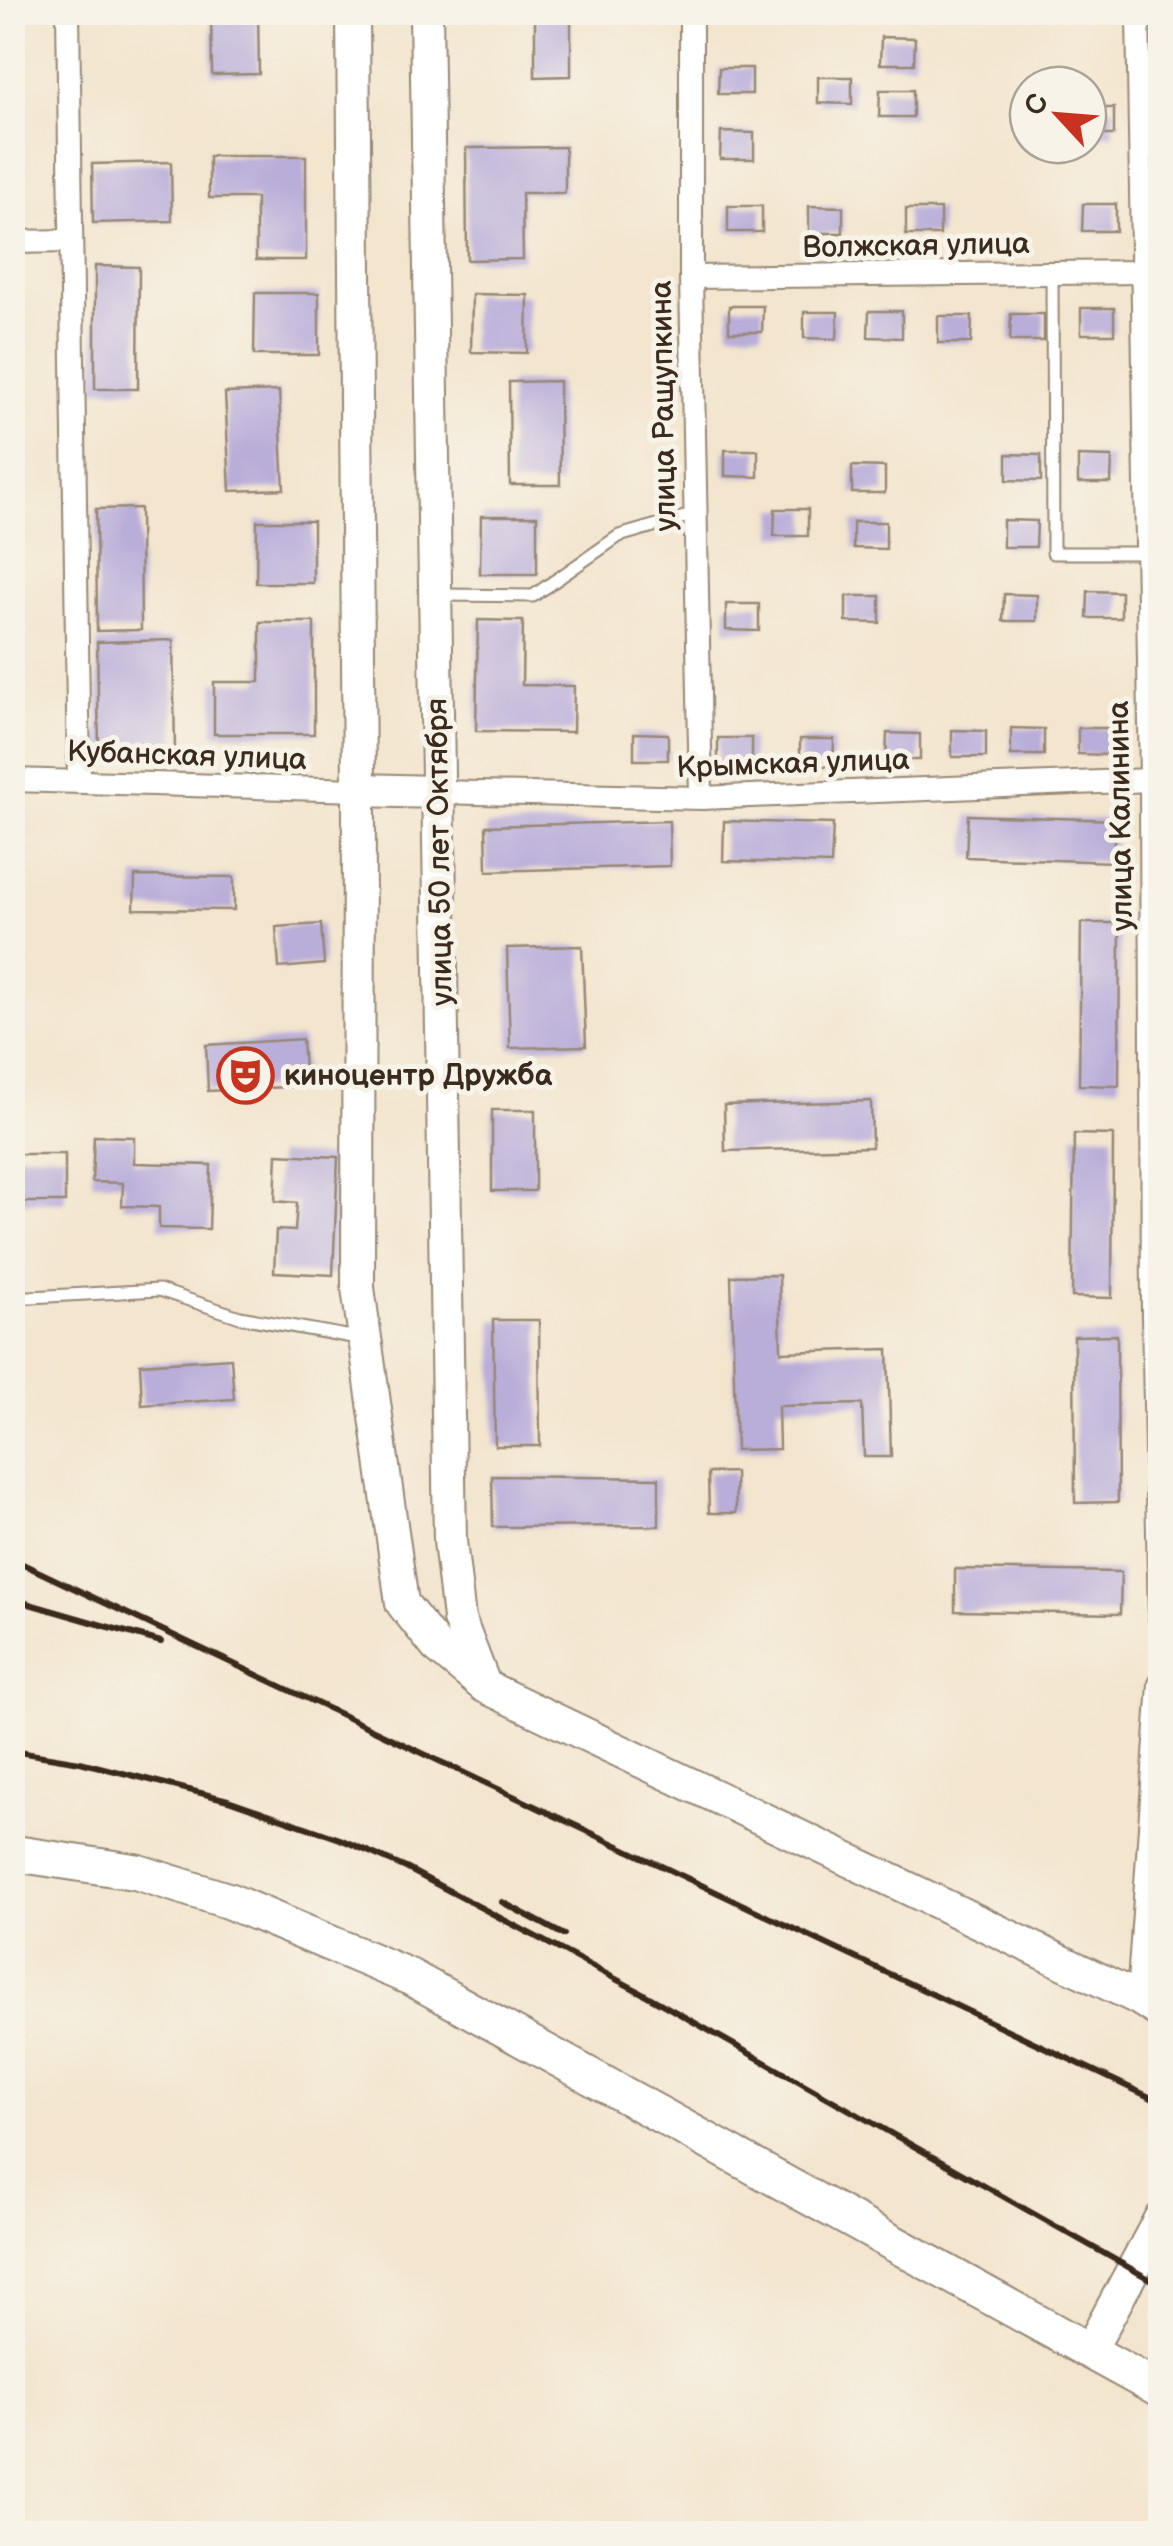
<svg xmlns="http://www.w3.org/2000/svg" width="1173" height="2546" viewBox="0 0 1173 2546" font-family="'Balsamiq Sans',sans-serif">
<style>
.building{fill:#b9add9}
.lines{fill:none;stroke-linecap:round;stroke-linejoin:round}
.lane-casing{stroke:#978876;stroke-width:15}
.street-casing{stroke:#978876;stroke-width:26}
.secondary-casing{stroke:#978876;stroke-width:36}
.primary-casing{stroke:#978876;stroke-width:39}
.lane{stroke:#fff;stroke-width:11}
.street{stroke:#fff;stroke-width:22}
.secondary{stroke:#fff;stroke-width:32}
.primary{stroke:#fff;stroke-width:35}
.rail{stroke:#3b2a1e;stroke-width:6}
.labels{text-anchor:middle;stroke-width:10;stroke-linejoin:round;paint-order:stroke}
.street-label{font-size:30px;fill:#3b2a1e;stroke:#f7f3e8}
.poi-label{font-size:30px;font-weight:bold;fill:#3b2a1e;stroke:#f7f3e8;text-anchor:start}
</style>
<rect width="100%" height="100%" fill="#f7f3e8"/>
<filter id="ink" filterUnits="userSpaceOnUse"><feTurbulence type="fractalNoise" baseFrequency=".01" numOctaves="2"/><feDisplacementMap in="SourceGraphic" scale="20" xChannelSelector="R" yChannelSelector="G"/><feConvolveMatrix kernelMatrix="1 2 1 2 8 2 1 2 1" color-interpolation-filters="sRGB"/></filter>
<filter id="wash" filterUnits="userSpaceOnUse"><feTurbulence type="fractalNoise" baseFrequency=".0048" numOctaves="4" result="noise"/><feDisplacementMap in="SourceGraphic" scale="40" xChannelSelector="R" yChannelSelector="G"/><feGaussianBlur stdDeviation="2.25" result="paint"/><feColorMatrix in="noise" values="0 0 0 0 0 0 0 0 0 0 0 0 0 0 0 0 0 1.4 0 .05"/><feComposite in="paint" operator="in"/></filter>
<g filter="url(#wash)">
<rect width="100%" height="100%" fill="#f3e5ce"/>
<g id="blocks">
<g class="building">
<path d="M211,12h47l1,62 -47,1z"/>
<path d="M535,12h36v64l-36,1z"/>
<rect x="722" y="12" width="34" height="9"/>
<path d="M881,37l34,1 -1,26h-34z"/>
<path d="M719,68h33v26h-34z"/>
<path d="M818,77h34v27l-34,-1z"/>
<path d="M880,90h33v27h-34z"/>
<rect x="1088" y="108" width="26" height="27"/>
<path d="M721,132l33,1v26h-34z"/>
<path d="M565,147v46h-43l1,66 -56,1 -1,-112z"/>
<path d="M209,156h97v104h-50v-62h-47z"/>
<path d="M171,162l1,59 -79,2 -1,-59z"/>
<path d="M1083,204h33v27h-34z"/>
<rect x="728" y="206" width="34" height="26"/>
<path d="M809,206l34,1v26h-34z"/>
<rect x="906" y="209" width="34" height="26"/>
<path d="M95,266l44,1 -1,122h-43z"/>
<path d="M255,293h64v62h-65z"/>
<path d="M472,294l56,1 -1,58 -56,-1z"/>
<path d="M729,306h34l-1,26h-33z"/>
<rect x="1081" y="308" width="33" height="26"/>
<path d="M869,311h33v27l-34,-1z"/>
<path d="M804,312h34l-1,27 -33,-1z"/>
<path d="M1011,314h33v27h-34z"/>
<path d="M938,316h34l-1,27h-33z"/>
<path d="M559,381l1,104h-50l-1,-103z"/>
<path d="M279,391l5,98 -54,2 -5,-98z"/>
<path d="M725,450h33v27l-33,-1z"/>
<path d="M1007,454l34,1v26l-34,-1z"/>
<path d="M1078,456l34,1 -1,26h-33z"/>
<path d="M852,466l33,1v26h-33z"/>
<path d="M140,508l1,122 -44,1 -1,-122z"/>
<path d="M775,509h33v27h-34z"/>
<path d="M481,516h56v58h-57z"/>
<path d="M1003,520l34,1 -1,26h-33z"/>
<path d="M257,521h56v62h-57z"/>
<path d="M853,522h33v27l-33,-1z"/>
<path d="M1088,591l33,1v26h-34z"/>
<path d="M1004,594l33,1v26h-34z"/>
<path d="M846,596h34v27l-34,-1z"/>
<path d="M726,604h33v27l-33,-1z"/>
<path d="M478,620l45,1 -1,64 52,1 -1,46 -97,-1z"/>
<path d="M260,622h54v112h-100v-52h46z"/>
<path d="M173,640l2,110 -76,2 -2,-110z"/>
<path d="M1011,728l33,1v26h-33z"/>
<path d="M1078,728h34l-1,27 -33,-1z"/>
<path d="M952,730l34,1v26h-34z"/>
<path d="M634,733l34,1v26h-34z"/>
<path d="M887,733l33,1v26h-34z"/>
<path d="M718,738h34v27l-34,-1z"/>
<path d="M800,739h34l-1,27h-33z"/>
<path d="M968,815l147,5 -2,42 -147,-5z"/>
<path d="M669,821l1,45 -183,5 -1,-45z"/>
<path d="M724,821l109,3 -2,40 -108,-3z"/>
<path d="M135,876l99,1v33l-100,-1z"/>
<path d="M1081,923h39l-1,163 -40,-1z"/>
<path d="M321,924l3,40 -45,4 -3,-41z"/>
<path d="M582,946l4,100 -76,2 -3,-100z"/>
<path d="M302,1039l3,47 -97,5 -2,-46z"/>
<path d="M871,1101l1,46 -147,4 -1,-46z"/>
<rect x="492" y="1110" width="43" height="81"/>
<path d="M1074,1134l39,1 -1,163 -40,-1z"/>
<path d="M94,1136l40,1v26l77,2 -2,64 -50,-1v-21l-37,-1 1,-23 -31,-1z"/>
<rect x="12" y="1154" width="53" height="48"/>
<path d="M277,1154l61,3 -5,118 -59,-3 2,-42 19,1 2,-28 -22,-2z"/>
<path d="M779,1275l2,77 107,-3 3,108h-27l-2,-53 -84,2 1,43 -43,1 -5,-174z"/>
<path d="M493,1320h46l1,126h-45z"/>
<path d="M1117,1335l1,167 -43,1 -1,-167z"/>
<path d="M231,1358l3,41 -92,6 -2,-41z"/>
<path d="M735,1472l1,41h-27l-1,-40z"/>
<path d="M492,1476l167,2v48l-166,1z"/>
<path d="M955,1569l166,3 -1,42 -165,-3z"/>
</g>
</g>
</g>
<g filter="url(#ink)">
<use href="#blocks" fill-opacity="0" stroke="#978876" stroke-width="2.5"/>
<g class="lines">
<defs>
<g id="lane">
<path d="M1052,273l1,280h93"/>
<path d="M440,595l93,1 86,-60 76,-22"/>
<path d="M12,1298l147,-8 81,27 123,22"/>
</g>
<g id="street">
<path d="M68,12l11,770"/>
<path d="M691,12v265l10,521"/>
<path d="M1138,12l13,768 2,537 7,301"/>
<path d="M12,242l59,-1"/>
<path d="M691,277l451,-5"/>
<path d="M12,780l347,10"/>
<path d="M437,792l264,6 450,-18"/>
<path d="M1138,1998l22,-314"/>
</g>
<g id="secondary">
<path d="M353,12l6,778 -1,498 44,315 35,44 47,39 654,312 22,14"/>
<path d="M426,12l24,1529 9,78 24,63"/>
<path d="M359,790l78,2"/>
<path d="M1089,2352l71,-133"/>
</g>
<path id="primary" d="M12,1853l125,19 92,29 181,76 750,413"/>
</defs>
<use href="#lane" class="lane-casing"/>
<use href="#street" class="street-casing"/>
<use href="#secondary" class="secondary-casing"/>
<use href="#primary" class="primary-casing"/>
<use href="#lane" class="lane"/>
<use href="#street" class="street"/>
<use href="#secondary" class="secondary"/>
<use href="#primary" class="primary"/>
<g class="rail">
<path d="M12,1559l1148,543"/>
<path d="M12,1599l149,43"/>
<path d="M12,1751l68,11 148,38 112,39 66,29 238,126 516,291"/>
<path d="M502,1902l62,33"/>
</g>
</g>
</g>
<defs>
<symbol id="theatre-ring" viewBox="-11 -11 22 22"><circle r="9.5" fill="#f7f3e8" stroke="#c8321e" stroke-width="1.5"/><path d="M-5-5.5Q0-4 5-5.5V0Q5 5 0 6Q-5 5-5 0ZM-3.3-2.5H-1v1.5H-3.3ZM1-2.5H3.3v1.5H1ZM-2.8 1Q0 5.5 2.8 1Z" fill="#c8321e"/></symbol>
</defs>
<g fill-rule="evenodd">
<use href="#theatre-ring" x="214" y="1044" width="63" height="63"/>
</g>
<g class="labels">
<g class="street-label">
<text transform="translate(916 245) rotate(-1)" y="10">Волжская улица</text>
<text transform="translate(663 406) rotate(-91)" y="10">улица Ращупкина</text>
<text transform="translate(187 755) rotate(2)" y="10">Кубанская улица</text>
<text transform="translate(793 763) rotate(-2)" y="10">Крымская улица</text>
<text transform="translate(1120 816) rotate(-91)" y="10">улица Калинина</text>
<text transform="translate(439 852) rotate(-91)" y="10">улица 50 лет Октября</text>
</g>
<g class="poi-label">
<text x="284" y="1085">киноцентр Дружба</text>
</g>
</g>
<rect width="1173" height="2546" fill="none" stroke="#f7f3e8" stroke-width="50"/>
<g transform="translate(1058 115) rotate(296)"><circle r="48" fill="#f7f3e8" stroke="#aca397" stroke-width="2.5"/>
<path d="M0-8L18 38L0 25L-18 38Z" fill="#c8321e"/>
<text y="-15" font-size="28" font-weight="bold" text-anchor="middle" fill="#3b2a1e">С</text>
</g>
</svg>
